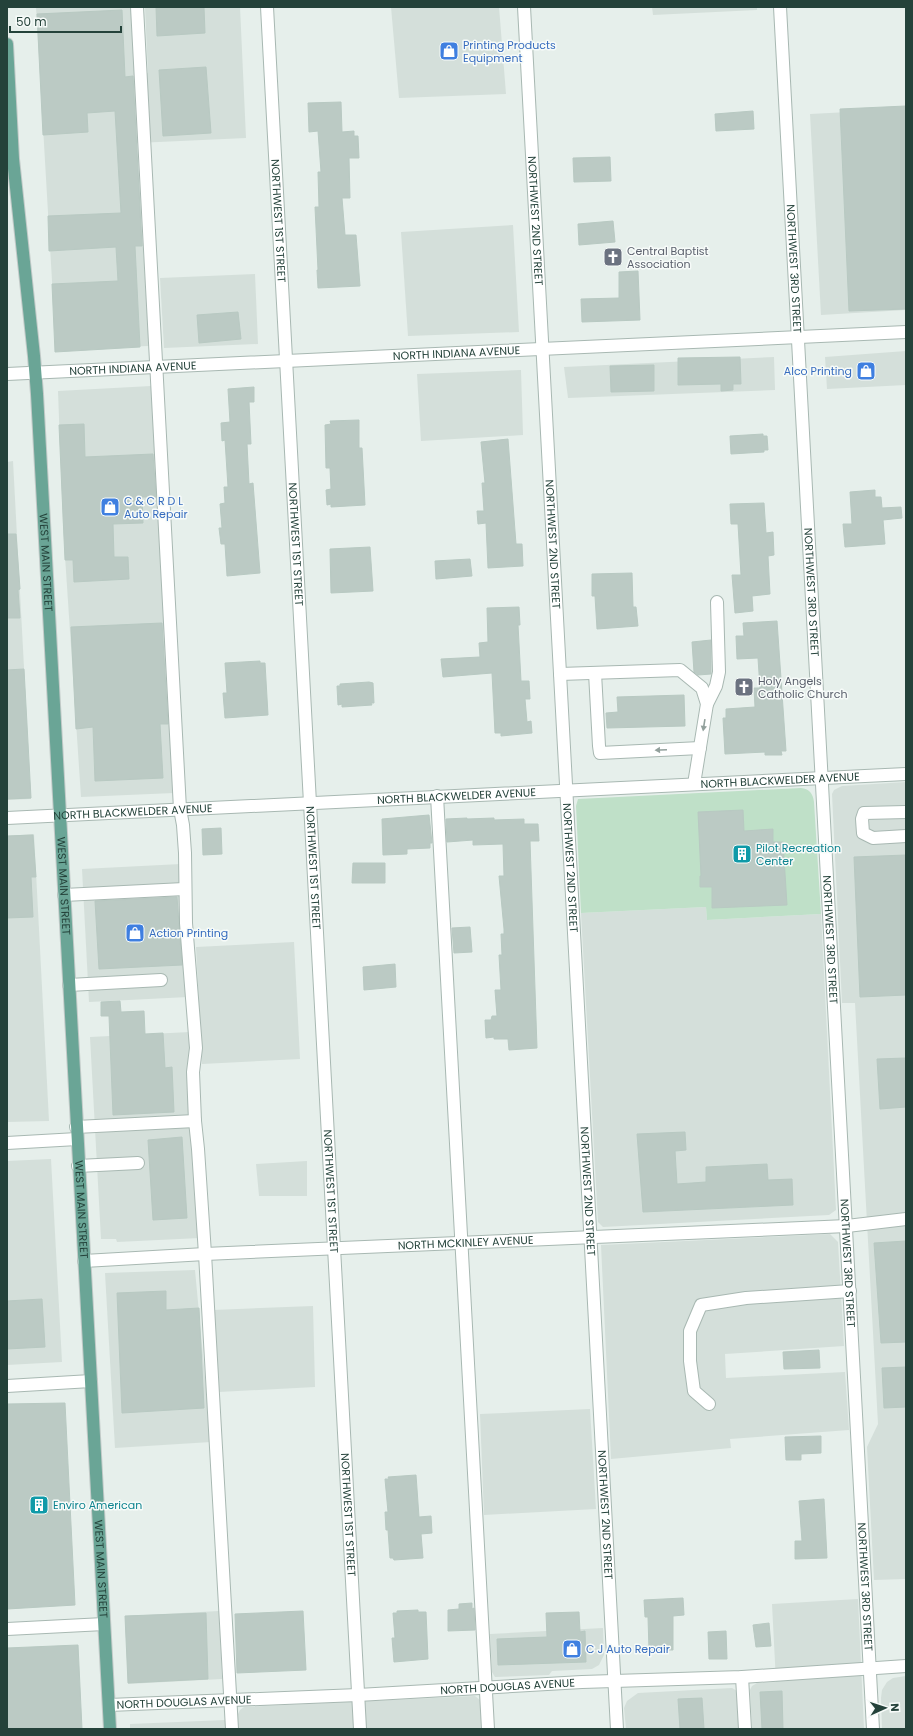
<svg xmlns="http://www.w3.org/2000/svg" width="913" height="1736" viewBox="0 0 913 1736" font-family="Poppins,sans-serif">
<style>
.built{fill:#d4dfda}
.green{fill:#bfe0c8}
.building{fill:#bbcac4;stroke:#b8c9c2}
.lines{fill:none;stroke-linecap:round;stroke-linejoin:round}
.minor-casing{stroke:#a8b8b2;stroke-width:14}
.major-casing{stroke:#c2cac8;stroke-width:14}
.minor{stroke:#fff;stroke-width:12}
.major{stroke:#6aa596;stroke-width:12}
.oneway{fill:#92a09c}
.labels{text-anchor:middle;stroke-width:3;stroke-linejoin:round;paint-order:stroke}
.shop-label{font-size:11px;fill:#366cbe;stroke:#f7fbf9;text-anchor:start}
.street-label{font-size:11px;fill:#24423a;stroke:#f7fbf9}
.worship-label{font-size:11px;fill:#5b616d;stroke:#f7fbf9;text-anchor:start}
.culture-label{font-size:11px;fill:#0d838f;stroke:#f7fbf9;text-anchor:start}
</style>
<rect width="100%" height="100%" fill="#e6efeb"/>
<g class="built">
<path d="M36,7h95l5,68 12,-2 -3,-66h95l6,131 -109,5 12,203 -93,3z"/>
<path d="M391,7h108l7,87 -107,4z"/>
<path d="M652,7h105v3l-104,5z"/>
<path d="M906,109v201l-85,5 -11,-201z"/>
<path d="M513,225l6,107 -111,4 -7,-104z"/>
<path d="M255,274l3,70 -94,4 -4,-70z"/>
<path d="M906,351v34l-79,4 -2,-32z"/>
<path d="M774,357l1,33 -207,8 -4,-31z"/>
<path d="M521,370l2,65 -102,6 -4,-67z"/>
<path d="M151,386l23,407 -93,4 -18,-271 -5,-135z"/>
<path d="M13,461l18,338 -24,1v-338z"/>
<path d="M906,782v797l-32,1 -7,-133 11,-23 -23,-421h-13l-10,-209 2,-4 8,-4z"/>
<path d="M34,834l15,287 -42,1v-286z"/>
<path d="M181,864l7,133 -99,5 -7,-133z"/>
<path d="M706,907l1,13 114,-6 15,296 -7,5 -226,12 -5,-5 -17,-309z"/>
<path d="M294,942l6,117 -98,5 -6,-117z"/>
<path d="M190,1032l10,206 -83,4 -1,-3h-15l-11,-202z"/>
<path d="M51,1159l11,203 -55,3v-204z"/>
<path d="M307,1161v35h-48l-3,-32z"/>
<path d="M830,1234l8,8 6,104 -119,8 1,24 119,-6 4,58 -119,9 1,9 -120,11 -10,-214z"/>
<path d="M195,1270l16,172 -96,6 -10,-175z"/>
<path d="M313,1306l2,81 -96,5 -6,-82z"/>
<path d="M590,1409l6,100 -112,6 -4,-101z"/>
<path d="M858,1599l6,130h-112l-2,-39 2,-4 5,-3 19,-1 -4,-78z"/>
<path d="M219,1611l3,68 -94,5 -3,-68z"/>
<path d="M603,1628l1,27 -5,10 -7,4 -40,2 -3,4 -54,2 -3,-5 -2,-38z"/>
<path d="M906,1676v53h-24l-1,-31 1,-8 5,-8 6,-4z"/>
<path d="M732,1688l5,3 2,38h-113l-2,-21 3,-7 11,-8z"/>
<path d="M475,1696l6,5 1,28h-244l-1,-13 3,-6 4,-3z"/>
<path d="M225,1720v9h-95v-5z"/>
</g>
<path class="green" d="M801,788c8,1 12,5 13,14l7,112 -114,6 -1,-13 -125,6 -5,-107 2,-7z"/>
<g class="building">
<path d="M156,7h48l1,26 -48,3z"/>
<path d="M122,10l3,67 8,-1 9,170h-7l5,101 -85,5 -3,-68 66,-3 -2,-34 -67,4 -1,-35 73,-3 -6,-102 -28,2 1,19 -45,3 -6,-121z"/>
<path d="M206,67l5,66 -48,3 -4,-66z"/>
<path d="M341,102l1,30 12,-1v5h4l1,22h-10l1,40h-8l3,37h11l4,51 -42,2 -1,-18h1l-3,-63h4l-1,-35h3l-3,-41 -9,1 -1,-29z"/>
<path d="M906,106v203l-57,2 -9,-202z"/>
<path d="M753,111l1,18 -38,2 -1,-17z"/>
<path d="M610,157l1,24 -37,1 -1,-24z"/>
<path d="M613,221l2,21 -36,3 -1,-21z"/>
<path d="M638,271l2,49 -58,2 -1,-23 38,-1v-26z"/>
<path d="M238,312l3,27 -42,4 -2,-28z"/>
<path d="M740,357l1,27h-8v6l-12,1v-7l-43,1v-27z"/>
<path d="M654,365v26l-43,1 -1,-26z"/>
<path d="M254,387v15h-5l2,42h-4l2,40 4,-1 7,90 -33,3 -2,-32h-4l-2,-16h3l-2,-24 5,-1 -1,-16h4l-3,-47 -3,1 -1,-18 9,-1 -2,-33z"/>
<path d="M359,420v28h3l3,57 -34,2v-3l-4,1 -1,-15 5,-1 -1,-21h-4l-1,-43 6,-1 -1,-3z"/>
<path d="M84,424l1,33 68,-3 3,43h-14l1,26 -30,1 1,33h14l1,22 -55,3 -1,-22h-8l-6,-135z"/>
<path d="M763,434v2h4l1,14h-4v2l-33,2 -1,-18z"/>
<path d="M508,439l8,105h6l1,22 -35,2 -2,-45 -8,1 -1,-13h7l-2,-28h3l-4,-41z"/>
<path d="M875,490v7h6l1,11 19,-1 1,11 -19,2 2,24 -40,3 -2,-23h9l-2,-32z"/>
<path d="M764,503l2,30 7,-1 1,23 -6,1 2,38 -18,2 1,15 -18,2 -3,-38h9l-3,-51h-7l-1,-20z"/>
<path d="M7,534h9l4,55 -2,1 2,28h-13z"/>
<path d="M370,547l3,44 -42,2 -1,-44z"/>
<path d="M470,559l2,17 -36,3 -1,-18z"/>
<path d="M632,573l1,34h3l2,19 -41,3 -2,-33h-3v-22z"/>
<path d="M519,607l1,18h-2l3,56h8l1,18h-5l2,23 4,-1 1,12 -31,3v-3h-6l-3,-60 -49,4 -2,-18 39,-2 -1,-14 9,-1 -1,-34z"/>
<path d="M777,621l9,130h-5l1,4h-17v-3l-40,2 -2,-36h3v-9l29,-2 -1,-19h6l-2,-30 -21,1 -1,-23h8l-1,-13z"/>
<path d="M162,623l6,101h-8l3,54 -68,3 -2,-54 -17,2 -5,-102z"/>
<path d="M711,640v34l-13,1 -4,-3 -2,-30z"/>
<path d="M260,661v2h5l3,52 -43,3 -2,-25h4l-2,-30z"/>
<path d="M24,669l7,129 -24,1v-129z"/>
<path d="M369,682l4,1 1,20h-3l1,2 -30,2v-3l-4,1 -1,-19h3v-2z"/>
<path d="M684,695l1,31 -78,2 -1,-15 12,-1 -1,-15z"/>
<path d="M743,810l1,21 29,-2v13h10l4,63 -75,3v-21h-12v-11h1l-3,-64z"/>
<path d="M429,815l3,28h-2v5l-23,1v5l-24,1 -1,-36z"/>
<path d="M467,818v1l27,-1v2l30,-1v5h14l1,17h-9l7,207 -28,2 -1,-11h-14v-2l-8,1 -1,-18h6l1,-4h5l-2,-26h6l-2,-35h3l-1,-21h3v-5l-5,-53h5l-1,-32 -30,1v-5l-26,2 -1,-23z"/>
<path d="M221,828l1,26 -19,1 -1,-26z"/>
<path d="M33,835l3,42h-5l2,40 -26,1v-82z"/>
<path d="M906,855v140l-46,2 -6,-140z"/>
<path d="M353,863h32v20h-33z"/>
<path d="M177,897l5,68 -83,4 -4,-68z"/>
<path d="M470,927l2,25 -18,1 -2,-25z"/>
<path d="M395,964l1,23 -32,3 -1,-23z"/>
<path d="M120,1001l1,11 23,-1 1,23 18,-1 2,35 7,-1 2,45 -61,3 -4,-99h-8v-14z"/>
<path d="M906,1058v49l-26,2 -3,-50z"/>
<path d="M685,1132l1,18 -11,1 2,33 29,-2v-15l61,-3 1,16 24,-1 1,26 -150,7 -6,-78z"/>
<path d="M182,1137l5,81 -34,2 -5,-80z"/>
<path d="M906,1241v101l-25,1 -7,-100z"/>
<path d="M166,1291v19l33,-2 5,100 -82,5 -5,-120z"/>
<path d="M42,1299l3,48 -38,2v-48z"/>
<path d="M819,1350l1,18 -36,1 -1,-17z"/>
<path d="M906,1367v40l-22,1 -2,-40z"/>
<path d="M65,1403l10,202 -68,4v-205z"/>
<path d="M821,1436v17l-20,1v6h-15l-1,-23z"/>
<path d="M416,1475l3,42 12,-1 1,17 -11,1 2,24 -29,2 -1,-2h-3l-2,-28h-2l-1,-18h3l-3,-33h4l-1,-2z"/>
<path d="M824,1499l3,59 -32,1v-18h7l-3,-40z"/>
<path d="M683,1598l1,17 -11,1v34h-24l-1,-33h-3l-1,-17z"/>
<path d="M472,1603v6l2,-1 1,22 -27,1v-21l11,-1v-5z"/>
<path d="M418,1610v2h8l2,47 -34,3 -2,-24h3l-2,-25h4v-2z"/>
<path d="M303,1611l3,59 -69,3 -2,-59z"/>
<path d="M579,1612l1,20 5,-1 1,31 -88,3 -1,-26 50,-2 -1,-24z"/>
<path d="M206,1613l2,66 -80,4 -3,-67z"/>
<path d="M769,1623l2,23 -15,1 -3,-22z"/>
<path d="M726,1631l1,28h-18l-1,-27z"/>
<path d="M78,1645l4,84h-75v-81z"/>
<path d="M782,1691l1,38h-21l-2,-37z"/>
<path d="M702,1698l2,31h-24l-2,-30z"/>
</g>
<g class="lines">
<defs>
<g id="minor">
<path d="M137,7l43,802 3,16 2,28 1,70 10,125 -3,24 2,49 3,28 7,105 27,475"/>
<path id="s1" d="M267,7l93,1722"/>
<path id="s2" d="M524,7l93,1722"/>
<path id="s3" d="M780,7l93,1722"/>
<path id="s4" d="M7,374l899,-42"/>
<path d="M595,673l4,73 1,7 100,-5"/>
<path d="M560,674l120,-4 22,18 5,16 -13,80"/>
<path d="M707,704l9,-18 3,-14 -2,-70"/>
<path d="M437,796l51,933"/>
<path d="M906,812l-42,1 -2,6 1,14 10,5 33,-2"/>
<path id="s5" d="M7,818l899,-44"/>
<path d="M64,895l120,-6"/>
<path d="M69,985l92,-5"/>
<path d="M76,1127l119,-6"/>
<path d="M7,1143l70,-4"/>
<path d="M78,1166l60,-3"/>
<path id="s6" d="M84,1261l121,-7 642,-28 59,-7"/>
<path d="M7,1386l84,-5"/>
<path d="M709,1404l-15,-13 -4,-30v-30l11,-26 45,-7 104,-7"/>
<path d="M7,1629l97,-5"/>
<path d="M742,1677l3,52"/>
<path id="s7" d="M109,1705l249,-10 224,-13 160,-5 164,-11"/>
</g>
<g id="major">
<path id="s8" d="M7,44l6,115 21,197 3,38 73,1335"/>
</g>
</defs>
<use href="#minor" class="minor-casing"/>
<use href="#major" class="major-casing"/>
<use href="#minor" class="minor"/>
<use href="#major" class="major"/>
</g>
<defs><path id="oneway-solid" d="M-6-.8H1V-3.2L6.5 0L1 3.2V.8H-6Z"/></defs>
<g class="oneway">
<use href="#oneway-solid" transform="translate(704 725) rotate(99)"/>
<use href="#oneway-solid" transform="translate(661 750) rotate(177)"/>
</g>
<defs>
<symbol id="shop-square" viewBox="-11 -11 22 22"><rect x="-9" y="-9" width="18" height="18" rx="4" fill="#3f7fe0" stroke="#f7fbf9"/><path d="M-5-2.5h2.3a2.7 3.5 0 0 1 5.4 0H5L5.5 6h-11ZM-1.5-2.5h3a1.5 2.3 0 0 0-3 0Z" fill="#fff"/></symbol>
<symbol id="church-square" viewBox="-11 -11 22 22"><rect x="-9" y="-9" width="18" height="18" rx="4" fill="#6b7280" stroke="#f7fbf9"/><path d="M-1.2-6h2.4v3.5h3.3v2.4h-3.3V6h-2.4V-.1h-3.3v-2.4h3.3Z" fill="#fff"/></symbol>
<symbol id="building-square" viewBox="-11 -11 22 22"><rect x="-9" y="-9" width="18" height="18" rx="4" fill="#0f9aa8" stroke="#f7fbf9"/><path d="M-4-6H4V6H1V3H-1V6H-4ZM-2.5-4.3h1.7v1.8h-1.7ZM.8-4.3h1.7v1.8H.8ZM-2.5-1h1.7V.8h-1.7ZM.8-1h1.7V.8H.8Z" fill="#fff"/></symbol>
</defs>
<g fill-rule="evenodd">
<use href="#shop-square" x="438" y="40" width="22" height="22"/>
<use href="#church-square" x="602" y="246" width="22" height="22"/>
<use href="#shop-square" x="855" y="360" width="22" height="22"/>
<use href="#shop-square" x="99" y="496" width="22" height="22"/>
<use href="#church-square" x="733" y="676" width="22" height="22"/>
<use href="#building-square" x="731" y="843" width="22" height="22"/>
<use href="#shop-square" x="124" y="922" width="22" height="22"/>
<use href="#building-square" x="28" y="1494" width="22" height="22"/>
<use href="#shop-square" x="561" y="1638" width="22" height="22"/>
</g>
<g class="labels">
<g class="shop-label">
<text x="463" y="49">Printing Products<tspan x="463" dy="13">Equipment</tspan></text>
<text x="852" y="375" text-anchor="end">Alco Printing</text>
<text x="124" y="505">C &amp; C R D L<tspan x="124" dy="13">Auto Repair</tspan></text>
<text x="149" y="937">Action Printing</text>
<text x="586" y="1653">C J Auto Repair</text>
</g>
<g class="street-label">
<text dy="4" stroke="none"><textPath href="#s1" startOffset="214">NORTHWEST 1ST STREET</textPath></text>
<text dy="4" stroke="none"><textPath href="#s2" startOffset="214">NORTHWEST 2ND STREET</textPath></text>
<text dy="4" stroke="none"><textPath href="#s3" startOffset="262">NORTHWEST 3RD STREET</textPath></text>
<text dy="4" stroke="none"><textPath href="#s4" startOffset="450">NORTH INDIANA AVENUE</textPath></text>
<text dy="4" stroke="none"><textPath href="#s4" startOffset="126">NORTH INDIANA AVENUE</textPath></text>
<text dy="4" stroke="none"><textPath href="#s1" startOffset="538">NORTHWEST 1ST STREET</textPath></text>
<text dy="4" stroke="none"><textPath href="#s2" startOffset="538">NORTHWEST 2ND STREET</textPath></text>
<text dy="4" stroke="none"><textPath href="#s8" startOffset="520">WEST MAIN STREET</textPath></text>
<text dy="4" stroke="none"><textPath href="#s3" startOffset="586">NORTHWEST 3RD STREET</textPath></text>
<text dy="4" stroke="none"><textPath href="#s5" startOffset="774">NORTH BLACKWELDER AVENUE</textPath></text>
<text dy="4" stroke="none"><textPath href="#s5" startOffset="450">NORTH BLACKWELDER AVENUE</textPath></text>
<text dy="4" stroke="none"><textPath href="#s5" startOffset="126">NORTH BLACKWELDER AVENUE</textPath></text>
<text dy="4" stroke="none"><textPath href="#s1" startOffset="862">NORTHWEST 1ST STREET</textPath></text>
<text dy="4" stroke="none"><textPath href="#s2" startOffset="862">NORTHWEST 2ND STREET</textPath></text>
<text dy="4" stroke="none"><textPath href="#s8" startOffset="844">WEST MAIN STREET</textPath></text>
<text dy="4" stroke="none"><textPath href="#s3" startOffset="934">NORTHWEST 3RD STREET</textPath></text>
<text dy="4" stroke="none"><textPath href="#s1" startOffset="1186">NORTHWEST 1ST STREET</textPath></text>
<text dy="4" stroke="none"><textPath href="#s2" startOffset="1186">NORTHWEST 2ND STREET</textPath></text>
<text dy="4" stroke="none"><textPath href="#s8" startOffset="1168">WEST MAIN STREET</textPath></text>
<text dy="4" stroke="none"><textPath href="#s6" startOffset="382">NORTH MCKINLEY AVENUE</textPath></text>
<text dy="4" stroke="none"><textPath href="#s3" startOffset="1258">NORTHWEST 3RD STREET</textPath></text>
<text dy="4" stroke="none"><textPath href="#s1" startOffset="1510">NORTHWEST 1ST STREET</textPath></text>
<text dy="4" stroke="none"><textPath href="#s2" startOffset="1510">NORTHWEST 2ND STREET</textPath></text>
<text dy="4" stroke="none"><textPath href="#s8" startOffset="1528">WEST MAIN STREET</textPath></text>
<text dy="4" stroke="none"><textPath href="#s3" startOffset="1582">NORTHWEST 3RD STREET</textPath></text>
<text dy="4" stroke="none"><textPath href="#s7" startOffset="399">NORTH DOUGLAS AVENUE</textPath></text>
<text dy="4" stroke="none"><textPath href="#s7" startOffset="75">NORTH DOUGLAS AVENUE</textPath></text>
</g>
<g class="worship-label">
<text x="627" y="255">Central Baptist<tspan x="627" dy="13">Association</tspan></text>
<text x="758" y="685">Holy Angels<tspan x="758" dy="13">Catholic Church</tspan></text>
</g>
<g class="culture-label">
<text x="756" y="852">Pilot Recreation<tspan x="756" dy="13">Center</tspan></text>
<text x="53" y="1509">Enviro American</text>
</g>
</g>
<rect width="913" height="1736" fill="none" stroke="#24423a" stroke-width="16"/>
<g transform="translate(885 1708) rotate(87)" stroke="#f7fbf9" stroke-width="3" paint-order="stroke">
<path d="M0-3L7 15L0 10L-7 15Z" fill="#24423a"/>
<text y="-6" font-size="11" font-weight="bold" text-anchor="middle" fill="#24423a">N</text>
</g>
<path d="M10 26v6h111v-6" fill="none" stroke="#24423a" stroke-width="2"/>
<text x="16" y="26" font-size="12" fill="#24423a" stroke="#f7fbf9" stroke-width="3" paint-order="stroke">50 m</text>
</svg>
